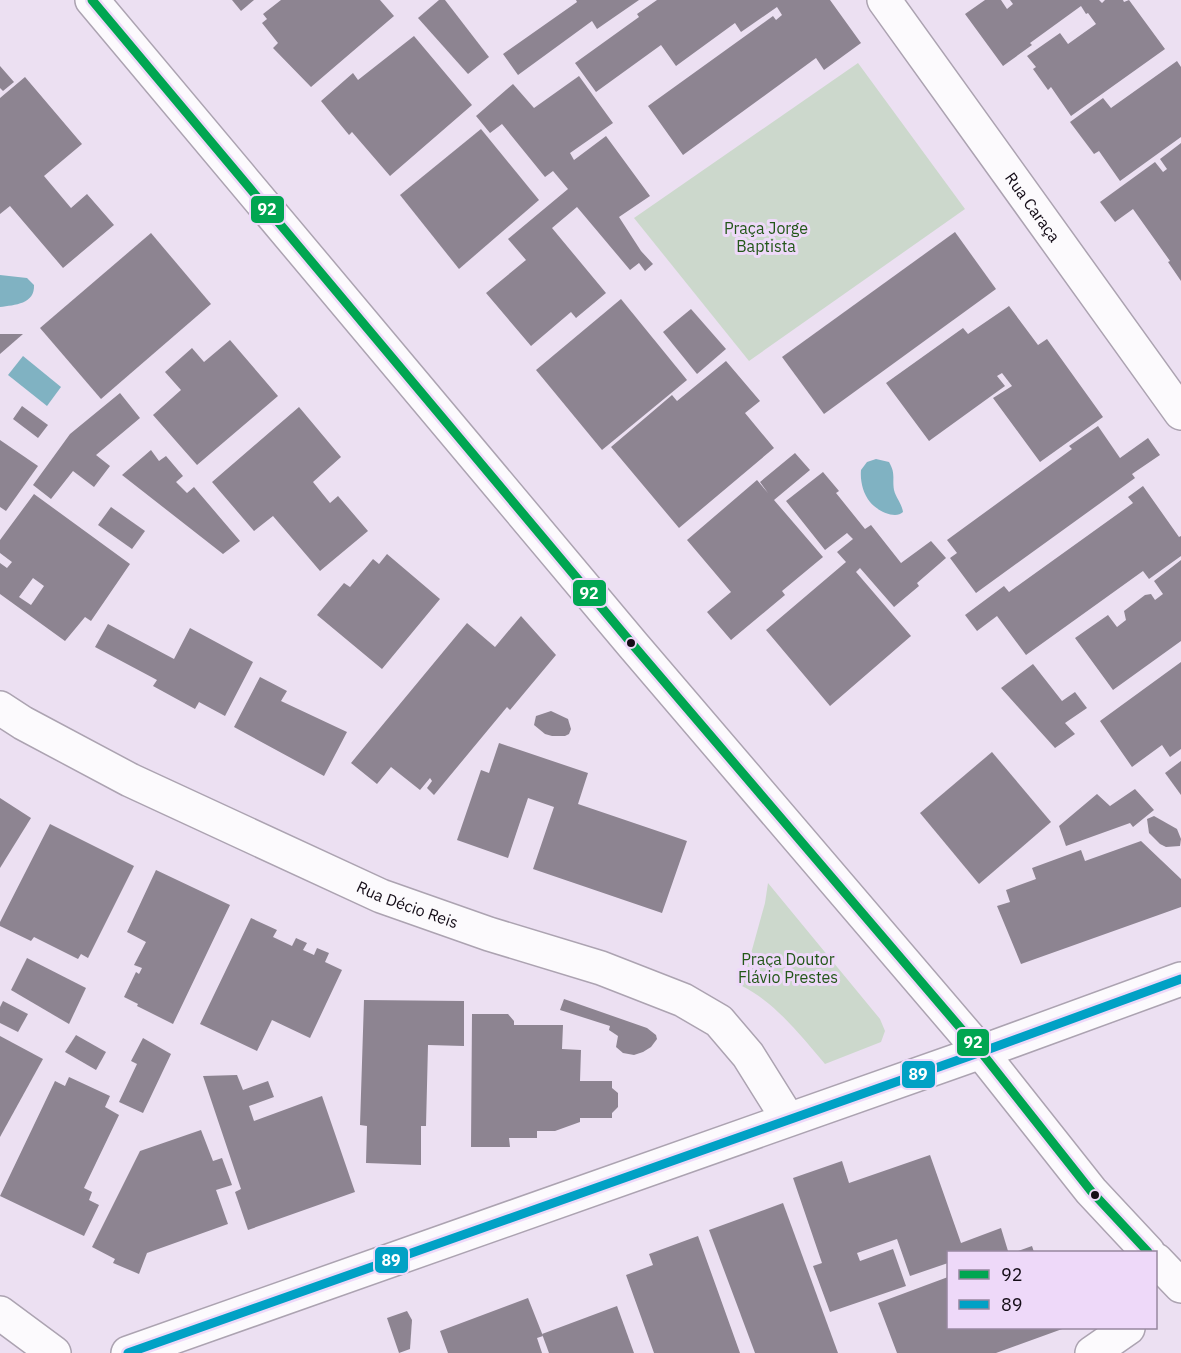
<svg xmlns="http://www.w3.org/2000/svg" width="1181" height="1353" viewBox="0 0 1181 1353" font-family="'IBM Plex Sans',sans-serif">
<style>
.green{fill:#ccd8cc}
.water{fill:#80b2c2}
.building{fill:#8d8491;fill-rule:evenodd}
.lines{fill:none;stroke-linecap:round;stroke-linejoin:round}
.street-casing{stroke:#aca3b1;stroke-width:36}
.street{stroke:#fcfafd;stroke-width:33}
.bus-1-casing{stroke:#eed9f9;stroke-width:14}
.bus-2-casing{stroke:#eed9f9;stroke-width:14}
.bus-1{stroke:#00a651;stroke-width:9}
.bus-2{stroke:#01a1c5;stroke-width:9}
.bus-dot{fill:#140c17;stroke:#eed9f9;stroke-width:2}
.labels{text-anchor:middle;stroke-width:6;stroke-linejoin:round;paint-order:stroke}
.street-label{font-size:16px;fill:#140c17;stroke:#eed9f9}
.park-label{font-size:16px;fill:#235719;stroke:#eed9f9}
.line-badge{stroke:#eed9f9;stroke-width:2}
.badge-label{font-size:16px;text-anchor:middle;font-weight:bold;fill:#fff}
</style>
<rect width="100%" height="100%" fill="#ece0f2"/>
<g class="green">
<path d="M858,63l107,146 -216,152 -115,-143z"/>
<path d="M768,883l112,136 5,12 -4,11 -56,22c-24,-28 -49,-61 -83,-78l23,-83z"/>
</g>
<g class="water">
<path d="M0,275l27,3 7,7c1,19 -19,20 -34,22z"/>
<path d="M23,356l38,31 -14,19 -39,-31z"/>
<path d="M876,459l13,3c7,12 3,16 5,28 2,8 8,14 9,22 -8,8 -27,-2 -33,-10 -7,-9 -10,-21 -9,-32l6,-8z"/>
</g>
<g class="building">
<path d="M232,0h22l-13,11z"/>
<path d="M281,0h99l14,16 -83,71 -38,-39 5,-5 -16,-20 5,-4 -4,-5z"/>
<path d="M439,0h6l44,57 -21,17 -50,-56z"/>
<path d="M576,0h63l-42,29 -5,-8 -74,54 -15,-21 74,-52z"/>
<path d="M657,0h173l31,43 -37,27 -8,-12 -133,97 -35,-49 125,-90 3,4 6,-5 -5,-8 -36,25 -6,-9 -59,43 -15,-21 -65,47 -21,-29 64,-46 -2,-3z"/>
<path d="M985,0h16l6,9 6,-5 -3,-4h89l3,3 3,-3h18l1,2 5,-2 36,49 -94,67 -20,-29 -3,3 -15,-21 3,-2 -9,-11 33,-23 8,11 28,-20 -8,-11 -2,1 -5,-8 -51,37 2,2 -29,21 -38,-52z"/>
<path d="M414,36l58,69 -82,71 -38,-44 -3,3 -28,-34 32,-28 5,7z"/>
<path d="M1177,61l4,6v70l-61,44 -21,-30 -5,3 -24,-32 33,-24 8,10z"/>
<path d="M0,66l14,16 -11,9 -3,-3z"/>
<path d="M579,76l34,47 -43,30 4,7 32,-24 44,60 -31,21 22,34 12,13 -8,7 -6,-8 -9,7 -53,-63 -25,21 54,65 -30,25 -5,-6 -40,34 -45,-53 40,-33 -18,-21 60,-50 -15,-18 -8,6 -43,-53 -12,9 -14,-17 37,-32 21,24z"/>
<path d="M25,77l57,67 -38,32 27,32 16,-14 27,31 -51,43 -53,-62 -10,8v-116z"/>
<path d="M481,129l58,71 -80,69 -59,-74z"/>
<path d="M1181,143v138l-13,-19 2,-1 -37,-52 -18,13 -15,-20 55,-40 8,10 4,-3 -7,-10z"/>
<path d="M955,232l41,57 -172,125 -42,-57z"/>
<path d="M151,233l60,71 -110,95 -61,-71z"/>
<path d="M621,299l66,81 -85,70 -66,-80z"/>
<path d="M1009,306l29,39 9,-6 56,78 -63,45 -47,-64 19,-12 -10,-13 -5,3 8,10 -76,55 -43,-58 77,-55 5,6z"/>
<path d="M691,309l35,40 -29,25 -34,-42z"/>
<path d="M0,334h23l-23,20z"/>
<path d="M230,340l48,56 -81,69 -44,-50 28,-25 -16,-18 27,-24 12,14z"/>
<path d="M726,361l34,40 -15,12 29,35 -95,80 -68,-81 61,-52 5,6z"/>
<path d="M120,393l20,25 -44,37 14,11 -16,21 -21,-16 -22,28 -18,-14 37,-51z"/>
<path d="M22,406l26,19 -10,13 -25,-19z"/>
<path d="M299,407l42,50 -28,25 17,21 8,-7 30,35 -48,40 -47,-55 -19,15 -42,-49z"/>
<path d="M1098,426l22,32 28,-20 12,17 -28,19 3,4 -159,115 -26,-35 7,-5 -10,-13 125,-91 -3,-3z"/>
<path d="M0,440l38,26 -32,45 -6,-4z"/>
<path d="M151,450l8,11 7,-5 17,20 -7,6 11,11 7,-6 46,54 -17,13 -101,-79z"/>
<path d="M795,453l15,17 -36,30 49,57 -41,34 3,4 -54,45 -24,-28 24,-20 -44,-52 70,-60 11,13 -8,-11z"/>
<path d="M823,472l16,19 -3,2 29,36 6,-4 30,38 30,-22 15,17 -29,25 2,3 -25,21 -34,-39 -4,4 55,64 -81,70 -64,-76 80,-68 -9,-10 16,-13 -6,-6 -22,17 -39,-49z"/>
<path d="M1143,486l36,51 2,-1v20l-32,23 -6,-8 -117,84 -29,-39 -20,15 -12,-16 39,-29 5,6 124,-89 -5,-6z"/>
<path d="M34,494l96,70 -39,57 -6,-4 -20,24 -65,-47v-31l7,5 5,-6 -12,-9v-13zM33,578l11,8 -13,19 -12,-8z"/>
<path d="M111,507l34,24 -13,18 -34,-24z"/>
<path d="M387,554l53,45 -58,70 -65,-54 27,-32 6,4 23,-28 6,5z"/>
<path d="M1181,560v81l-68,49 -38,-52 33,-23 9,12 9,-7 -2,-9 21,-16 6,-1 4,6 8,-6 -9,-13z"/>
<path d="M521,616l35,39 -46,55 -3,-3 -73,88 -7,-7 5,-7 -2,-3 -10,12 -29,-23 -14,17 -26,-21 116,-140 28,24z"/>
<path d="M108,624l66,35 16,-31 63,34 -28,54 -26,-14 -4,7 -42,-23 4,-6 -62,-33z"/>
<path d="M1181,662v87l-11,8 -8,-12 -30,22 -32,-46z"/>
<path d="M1033,664l29,37 13,-9 12,16 -22,15 10,11 -20,14 -54,-60z"/>
<path d="M260,677l27,14 -6,10 66,31 -23,44 -90,-49z"/>
<path d="M551,711l17,8 3,10 -2,5 -4,2h-13l-7,-2 -11,-9 2,-9z"/>
<path d="M499,743l89,30 -10,31 109,37 -25,72 -129,-44 21,-62 -26,-9 -20,60 -51,-18 24,-70 8,3z"/>
<path d="M992,752l59,70 -72,62 -59,-71z"/>
<path d="M1181,761v34l-16,-22z"/>
<path d="M1135,789l19,21 -21,17 -3,-4 -64,23 -7,-20 38,-32 13,12z"/>
<path d="M0,798l31,20 -31,50z"/>
<path d="M1154,816l23,13 4,10 -1,7 -14,1 -6,-3 -11,-11 -2,-14z"/>
<path d="M50,824l84,42 -46,92 -7,-4 -3,5 -44,-22 -3,4 -31,-15v-4z"/>
<path d="M1141,841l40,38v28l-160,57 -24,-58 13,-4 -4,-12 30,-11 -4,-11 49,-18 4,11z"/>
<path d="M156,870l74,35 -57,119 -36,-18 1,-2 -14,-7 12,-25 3,2 3,-6 -8,-3 12,-23 -19,-10z"/>
<path d="M251,918l26,12 -4,7 19,9 4,-8 11,5 -4,7 11,5 3,-7 12,5 -4,9 17,8 -32,68 -38,-18 -15,31 -57,-27z"/>
<path d="M27,958l59,30 -17,36 -58,-34z"/>
<path d="M564,999l83,29 9,7 1,4 -6,8 -8,5 -9,3 -11,-2 -7,-6 2,-11 -9,-6 1,-4 -50,-16z"/>
<path d="M364,1000l100,1v45l-36,-1 -2,81h-5v39l-55,-2 1,-37 -7,-1z"/>
<path d="M3,1001l25,13 -10,18 -18,-9v-16z"/>
<path d="M472,1014h36l6,7v4h49l-1,24 19,1 -1,31h32v7l6,5v14l-6,6v5h-32v4l-25,9h-18v7h-28l1,9h-39z"/>
<path d="M76,1035l30,17 -10,18 -31,-18z"/>
<path d="M0,1036l43,23 -43,78z"/>
<path d="M143,1038l28,16 -28,59 -24,-11 18,-38 -6,-3z"/>
<path d="M237,1075l6,15 25,-9 6,16 -25,9 5,15 68,-25 33,96 -107,38 -13,-38 6,-3 -38,-113z"/>
<path d="M69,1077l41,19 -5,11 14,8 -35,73 8,4 -3,8 10,5 -15,31 -84,-40 55,-115 10,5z"/>
<path d="M201,1130l12,31 9,-3 10,27 -16,5 12,34 -81,29 -8,21 -26,-11 2,-4 -23,-12 48,-96z"/>
<path d="M930,1155l31,88 40,-15 7,23 -60,1v11l-38,13 -13,-37 -40,14 3,8 33,-12 13,37 -76,26 -17,-46 9,-3 -29,-85 49,-17 7,22z"/>
<path d="M783,1203l55,150h-83l-46,-123z"/>
<path d="M698,1236l42,117h-86l-28,-78 27,-10 -4,-11z"/>
<path d="M1032,1246l2,6h-19z"/>
<path d="M948,1277v51h117l-69,25h-99l-19,-50z"/>
<path d="M528,1298l15,38 -6,2 5,15h-94l-8,-22z"/>
<path d="M617,1306l17,47h-85l-7,-19z"/>
<path d="M407,1311l5,9 -2,29 -11,4 -12,-35z"/>
</g>
<g class="lines">
<defs>
<g id="street">
<path d="M92,0l541,645 348,407 110,139 57,61"/>
<path id="s1" d="M884,0l297,413"/>
<path id="s2" d="M0,708l23,15 107,57 251,116 108,38 112,34 82,32 36,21 29,34 40,64"/>
<path d="M1156,1260l25,26"/>
<path d="M0,1313l54,40"/>
<path d="M128,1353l853,-301 200,-73"/>
<path d="M1092,1353l36,-25"/>
</g>
</defs>
<use href="#street" class="street-casing"/>
<use href="#street" class="street"/>
<defs>
<path id="bus-1" d="M92,0l541,645 348,407 110,139 57,61"/>
<path id="bus-2" d="M128,1353l853,-301 200,-73"/>
</defs>
<use href="#bus-1" class="bus-1-casing"/>
<use href="#bus-2" class="bus-2-casing"/>
<use href="#bus-1" class="bus-1"/>
<use href="#bus-2" class="bus-2"/>
</g>
<g class="bus-dot">
<circle cx="631" cy="643" r="5"/>
<circle cx="1095" cy="1195" r="5"/>
</g>
<g class="labels">
<g class="street-label">
<text dy="6" stroke="none"><textPath href="#s1" startOffset="255">Rua Caraça</textPath></text>
<text dy="6" stroke="none"><textPath href="#s2" startOffset="453">Rua Décio Reis</textPath></text>
</g>
<g class="park-label">
<text x="766" y="234">Praça Jorge<tspan x="766" dy="18">Baptista</tspan></text>
<text x="788" y="965">Praça Doutor<tspan x="788" dy="18">Flávio Prestes</tspan></text>
</g>
</g>
<g class="line-badge">
<rect x="250" y="195" width="35" height="29" rx="6" fill="#00a651"/>
<rect x="572" y="579" width="35" height="28" rx="6" fill="#00a651"/>
<rect x="956" y="1028" width="34" height="29" rx="6" fill="#00a651"/>
<rect x="901" y="1060" width="35" height="29" rx="6" fill="#01a1c5"/>
<rect x="374" y="1246" width="35" height="28" rx="6" fill="#01a1c5"/>
</g>
<g class="badge-label">
<text x="267" y="215">92</text>
<text x="589" y="599">92</text>
<text x="973" y="1048">92</text>
<text x="918" y="1080">89</text>
<text x="391" y="1266">89</text>
</g>
<rect x="947" y="1251" width="210" height="78" fill="#eed9f9" stroke="#97879f" stroke-width="1.5"/>
<rect x="959" y="1270" width="30" height="9" fill="#00a651" stroke="#97879f" stroke-width="1.5"/>
<text x="1001" y="1281" font-size="18" fill="#140c17">92</text>
<rect x="959" y="1300" width="30" height="9" fill="#01a1c5" stroke="#97879f" stroke-width="1.5"/>
<text x="1001" y="1311" font-size="18" fill="#140c17">89</text>
</svg>
